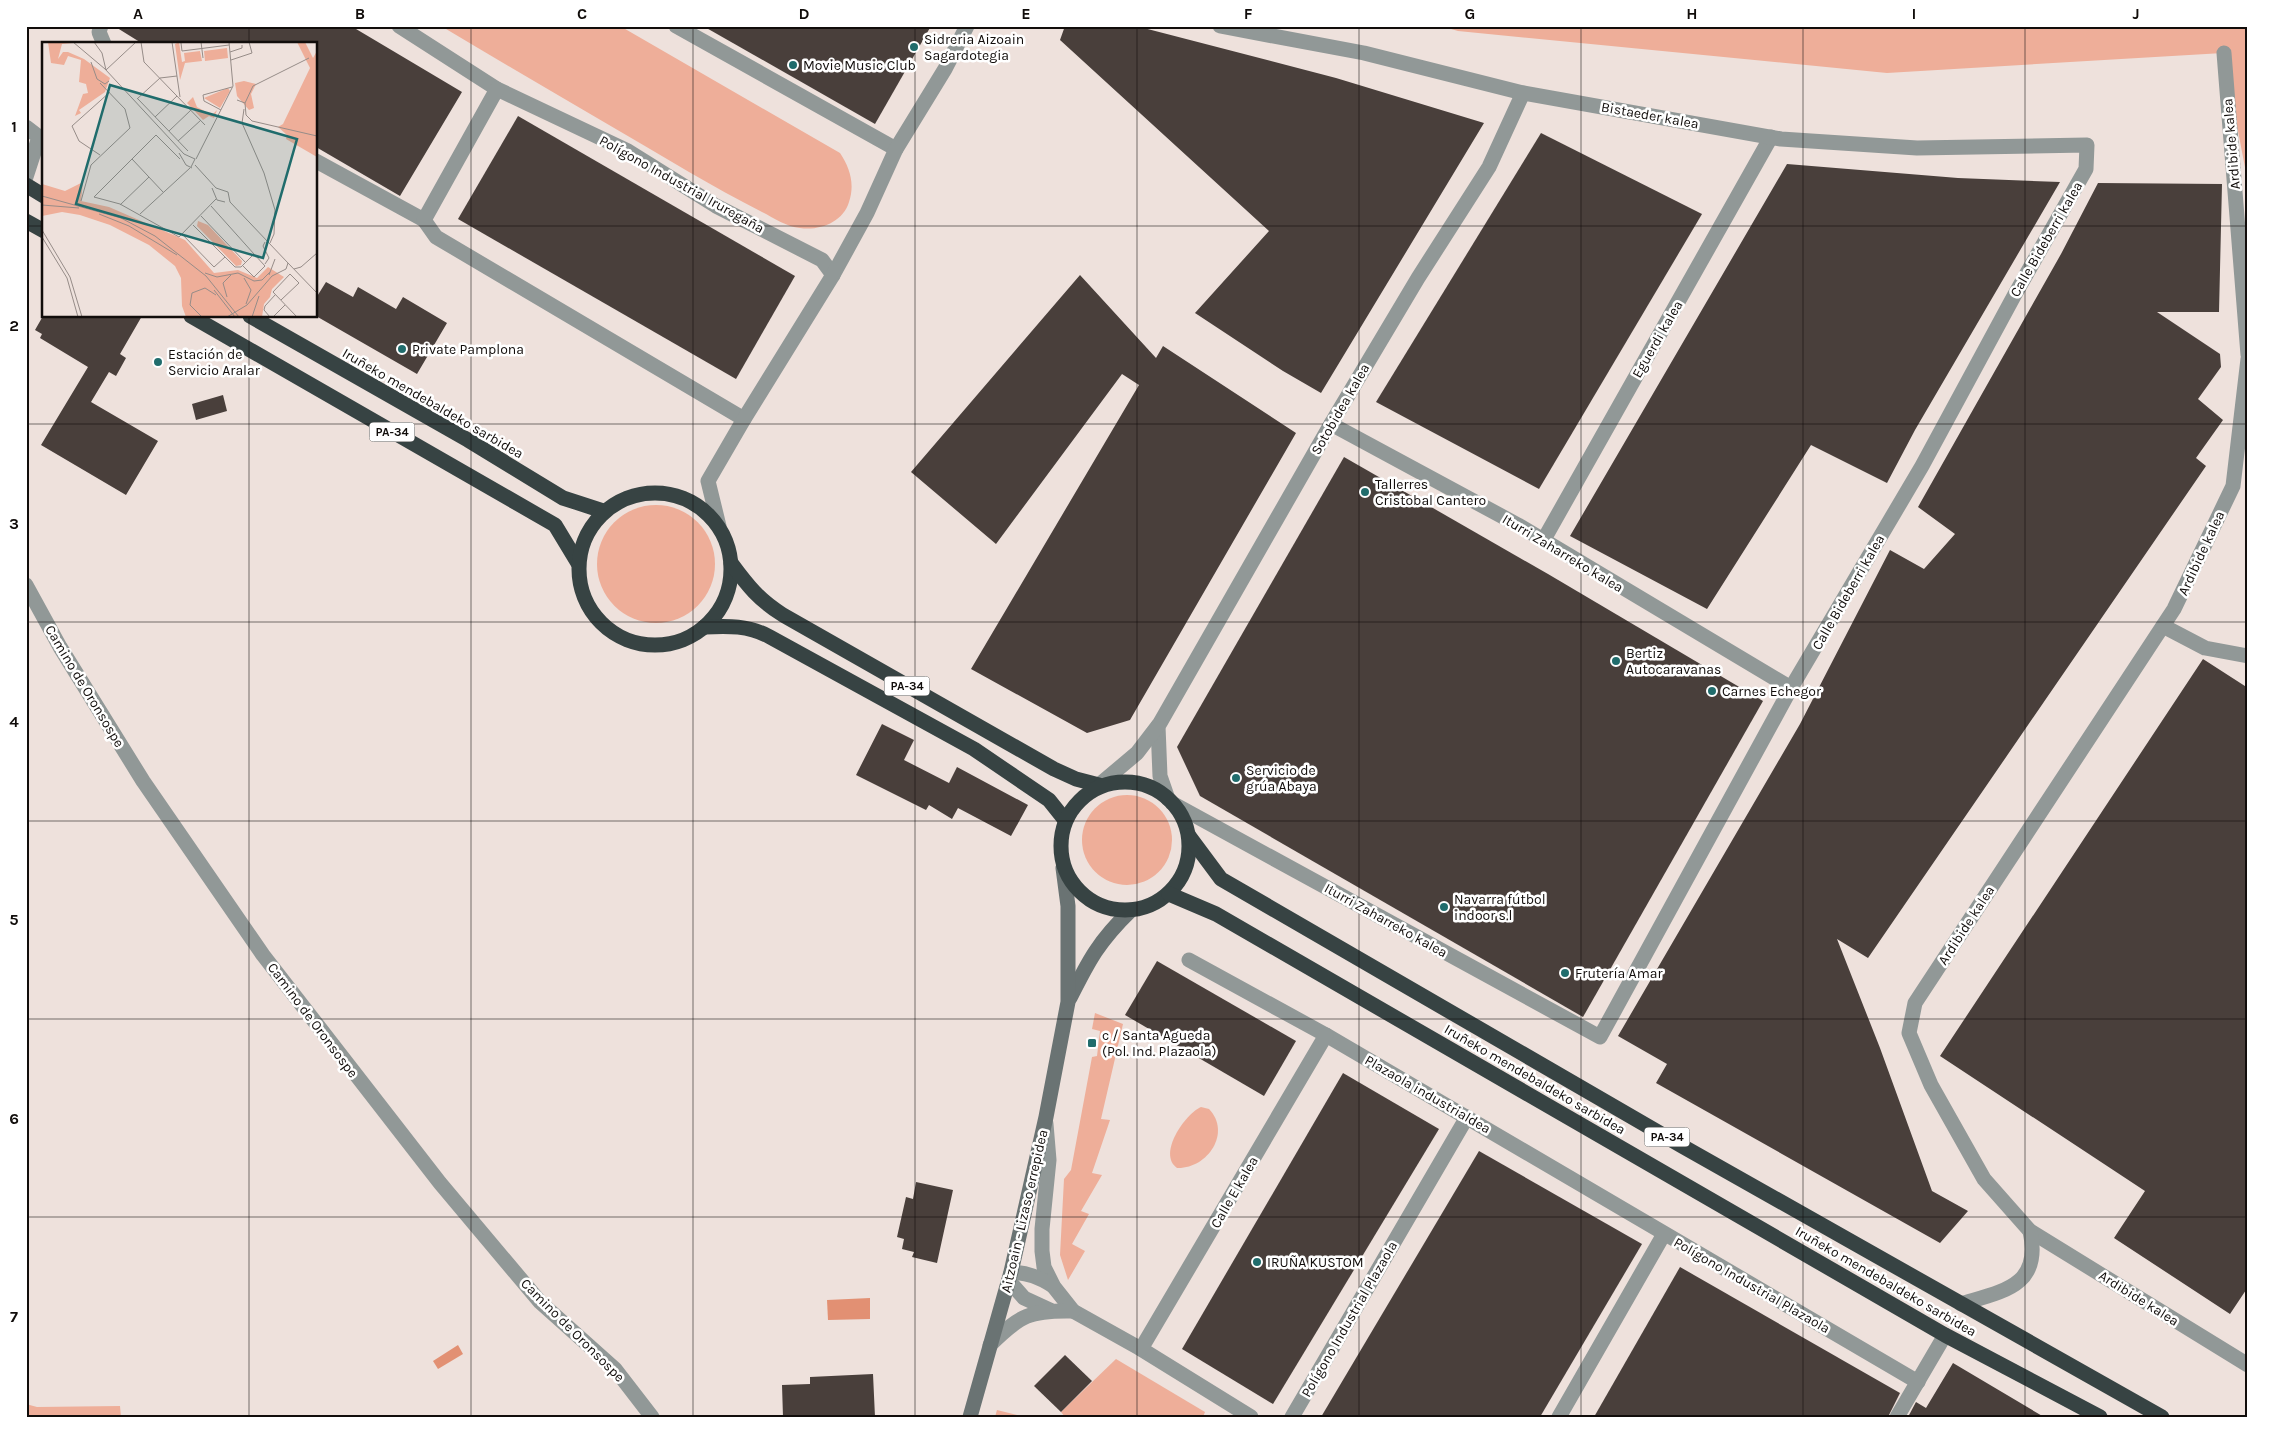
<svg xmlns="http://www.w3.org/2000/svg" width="2274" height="1443" viewBox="0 0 2274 1443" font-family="Karla,sans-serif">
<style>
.green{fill:#eeae99}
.water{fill:#e29073}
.building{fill:#493f3b}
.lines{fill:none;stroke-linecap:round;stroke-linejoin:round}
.street{stroke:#919897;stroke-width:15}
.secondary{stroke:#6a7373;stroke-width:15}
.highway{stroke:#374343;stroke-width:15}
.grid{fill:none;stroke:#110d0b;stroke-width:1;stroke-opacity:0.55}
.poi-dot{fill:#206c6c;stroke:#fff;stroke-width:2}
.labels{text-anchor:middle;stroke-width:5;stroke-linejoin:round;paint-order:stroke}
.shield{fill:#fff;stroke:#585654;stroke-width:1}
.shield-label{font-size:12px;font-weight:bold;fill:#110d0b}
.poi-label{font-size:14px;fill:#110d0b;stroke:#fff;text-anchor:start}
.street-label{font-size:14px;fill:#110d0b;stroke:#fff}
.inset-road{fill:none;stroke:#968c88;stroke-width:1}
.view{fill:#206c6c;fill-opacity:0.15;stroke:#206c6c;stroke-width:2.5}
.inset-edge{fill:none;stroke:#110d0b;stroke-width:2.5}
.neatline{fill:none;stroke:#110d0b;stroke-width:2}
.grid-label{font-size:16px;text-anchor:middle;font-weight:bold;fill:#110d0b}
</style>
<rect width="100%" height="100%" fill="#eee1dc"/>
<g class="green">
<path d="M441,26h179l220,127c10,15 15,31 9,49 -6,20 -29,29 -49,26 -13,-1 -26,-10 -38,-16 -25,-13 -49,-26 -73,-40 -83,-49 -166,-97 -248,-146z"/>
<path d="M1441,26h807v157l-25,-130 -336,20 -429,-42z"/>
<circle cx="656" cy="564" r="59"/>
<circle cx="1127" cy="840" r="45"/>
<path d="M1095,1013l28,11 -22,95 9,1 -18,53 10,2 -21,36 8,3 -17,30 13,7 -17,29 -8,-25 4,-76 7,-9 21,-113 5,-1 3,-25 -8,-2z"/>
<path d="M1201,1107l8,2c23,24 -2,60 -32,59 -20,-14 8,-54 24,-61z"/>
<path d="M1116,1359l89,53 -2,5h-138l-4,-5z"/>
<path d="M26,1404l11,3 83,-1 1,11h-95z"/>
<path d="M997,1410l28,7h-30z"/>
</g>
<g class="water">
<path d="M870,1298v21l-42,1 -1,-20z"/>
<path d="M458,1345l5,9 -25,15 -5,-8z"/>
</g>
<g class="building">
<path d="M114,26h237l111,66 -62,104 -84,-49v-103h-173z"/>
<path d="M703,26h228l-56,98z"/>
<path d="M1065,26h71l200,52 148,45 -163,270 -38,-22 -88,-58 74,-82 -209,-191z"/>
<path d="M518,116l277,160 -59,103 -278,-160z"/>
<path d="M1541,133l161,81 -163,275 -163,-87z"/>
<path d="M1787,164l171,14 102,4 -145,248 -28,53 -76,-38 -104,164 -137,-73z"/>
<path d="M2098,183l124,1 -3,128h-62l63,42 1,13 -23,32 25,21 -27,38 10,8 -338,492 -31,-19 43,109 52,143 36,20 -28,32 -284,-160 11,-19 -49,-28 182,-312 90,-174 34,19 31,-35 -37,-27 143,-253z"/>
<path d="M1080,275l76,83 7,-12 133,87 -166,287 -43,13 -116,-64 168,-284 -17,-11 -126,170 -85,-72z"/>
<path d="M326,282l27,15 5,-10 38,22 7,-12 44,26 -30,51 -101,-58v-18z"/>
<path d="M43,316h99l-22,38 6,4 -10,18 -7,-4 -18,30 67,39 -32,54 -85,-50 47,-78 -48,-29 2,-4 -7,-4z"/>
<path d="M223,395l4,16 -31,9 -4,-16z"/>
<path d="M1344,457l204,117 215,127 -180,316 -383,-221 -23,-49z"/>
<path d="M2203,659l45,29v599l-18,27 -116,-76 31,-47 -205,-135z"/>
<path d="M882,724l32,16 -10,20 45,23 8,-16 71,38 -17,31 -53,-28 -6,11 -23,-14 -3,5 -70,-35z"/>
<path d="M1157,961l139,80 -32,55 -139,-81z"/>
<path d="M1343,1073l96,56 -166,275 -91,-55z"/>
<path d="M1479,1151l163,93 -102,173h-219z"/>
<path d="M916,1182l37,8 -16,73 -25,-6 2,-5 -12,-3 2,-10 -7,-2 9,-40 7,2z"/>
<path d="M1680,1267l220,126 -12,24h-294z"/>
<path d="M1065,1355l27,26 -31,31 -27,-26z"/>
<path d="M1953,1363l91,54h-136l8,-15 10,6z"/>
<path d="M873,1374l2,43h-92l-1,-32 28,-1v-7z"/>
</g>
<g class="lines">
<g class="street">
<path d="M101,26l-2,6 5,12"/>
<path d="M399,26l98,63 131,62 88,55 106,54 11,15"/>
<path d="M676,26l220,123"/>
<path d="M2224,53l24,302"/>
<path d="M26,127l13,10 -13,40"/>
<path d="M316,161l108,59 12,17 308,182"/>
<path d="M424,220l73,-131"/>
<path d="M2248,359l-15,127 -59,123 -259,394 -6,30 22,52 53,94 46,52 218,134"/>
<path d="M1331,424l187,101 273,163"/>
<path d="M719,526l-11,-45 36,-62 89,-144 34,-62 29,-64 49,-80 22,-43"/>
<path d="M1543,541l228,-404"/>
<path d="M26,585l34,62 83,134 120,174 177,228 100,119 75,67 37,48"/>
<path d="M2163,626l42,22 43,8"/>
<path d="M1158,726l2,50 8,23"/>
<path d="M1099,785l38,-32 23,-30 171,-299 87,-146 71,-111 34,-74"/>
<path d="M1172,803l428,234 191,-349 131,-222 92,-170 72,-127 1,-24 -170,3 -136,-9 -258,-46 -159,-40 -144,-27"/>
<path d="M1189,960l137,75 592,347"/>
<path d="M1046,1124l3,36 -7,69v22l2,16 10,20 19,24 68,38 110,68"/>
<path d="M1011,1272c17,1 28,5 42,14"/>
<path d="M1009,1281l15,17 26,12"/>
<path d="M1961,1304c43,-13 81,-18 69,-73"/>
<path d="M990,1345c30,-30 40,-35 83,-34"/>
<path d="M1141,1349l185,-314"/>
<path d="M1292,1417l175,-300"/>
<path d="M1559,1417l105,-183"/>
<path d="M1897,1417l48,-82"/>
</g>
<g class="secondary">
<path d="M1070,998c19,-38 29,-57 61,-88"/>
<path d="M970,1417l41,-145 35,-155 22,-115v-96l-5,-38"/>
</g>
<g class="highway">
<path d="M26,185l18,11"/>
<path d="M26,221l18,10"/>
<path d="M191,316l364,209 23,38"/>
<path d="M250,316l218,124 95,58 40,13"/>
<circle cx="655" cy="569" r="76"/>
<path d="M731,563c17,23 28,37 52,52l271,154 22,10 23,6"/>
<path d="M704,627c24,-1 44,-2 66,10l204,112 75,51 16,20"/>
<circle cx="1125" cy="846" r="64"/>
<path d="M1189,836l32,43 461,267 480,271"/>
<path d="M1169,894l47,20 729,421 155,82"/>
</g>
</g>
<path class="grid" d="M249,26v18M471,26v1391M693,26v1391M915,26v1391M1137,26v1391M1359,26v1391M1581,26v1391M1803,26v1391M2025,26v1391M26,226h18M316,226h1932M249,316v1101M26,424h2222M26,622h2222M26,821h2222M26,1019h2222M26,1217h2222"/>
<g class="poi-dot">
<circle cx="914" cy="47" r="5"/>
<circle cx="793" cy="65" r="5"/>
<circle cx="402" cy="349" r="5"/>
<circle cx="158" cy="362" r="5"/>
<circle cx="1365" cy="492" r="5"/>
<circle cx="1616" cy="661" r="5"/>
<circle cx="1712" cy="691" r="5"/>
<circle cx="1236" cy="778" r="5"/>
<circle cx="1444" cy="907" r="5"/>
<circle cx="1565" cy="973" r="5"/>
<rect x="1087" y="1038" width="10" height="10" rx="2.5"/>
<circle cx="1257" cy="1262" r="5"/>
</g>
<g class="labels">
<g class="shield">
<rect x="369.5" y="422.5" width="45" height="19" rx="4"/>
<rect x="884.5" y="676.5" width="45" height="19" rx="4"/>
<rect x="1644.5" y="1127.5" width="45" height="19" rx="4"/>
</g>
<g class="shield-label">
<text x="392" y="436">PA-34</text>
<text x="907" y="690">PA-34</text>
<text x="1667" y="1141">PA-34</text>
</g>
<g class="poi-label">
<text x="924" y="44">Sidreria Aizoain<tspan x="924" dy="16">Sagardotegia</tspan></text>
<text x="803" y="70">Movie Music Club</text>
<text x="412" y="354">Private Pamplona</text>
<text x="168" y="359">Estación de<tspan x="168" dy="16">Servicio Aralar</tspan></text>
<text x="1375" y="489">Tallerres<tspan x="1375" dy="16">Cristobal Cantero</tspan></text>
<text x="1626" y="658">Bertiz<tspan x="1626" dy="16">Autocaravanas</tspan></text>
<text x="1722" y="696">Carnes Echegor</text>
<text x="1246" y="775">Servicio de<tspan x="1246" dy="16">grúa Abaya</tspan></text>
<text x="1454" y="904">Navarra fútbol<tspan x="1454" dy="16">indoor s.l</tspan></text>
<text x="1575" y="978">Frutería Amar</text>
<text x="1102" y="1040">c / Santa Agueda<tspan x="1102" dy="16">(Pol. Ind. Plazaola)</tspan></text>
<text x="1267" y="1267">IRUÑA KUSTOM</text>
</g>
<g class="street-label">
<text transform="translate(1650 115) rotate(10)" y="5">Bistaeder kalea</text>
<text transform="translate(2231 144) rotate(-95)" y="5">Ardibide kalea</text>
<text transform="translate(682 184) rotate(29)" y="5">Polígono Industrial Iruregaña</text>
<text transform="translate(2046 239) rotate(-60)" y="5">Calle Bideberri kalea</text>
<text transform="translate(1657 339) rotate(-60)" y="5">Eguerdi kalea</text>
<text transform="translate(433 403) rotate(30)" y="5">Iruñeko mendebaldeko sarbidea</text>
<text transform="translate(1340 409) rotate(-60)" y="5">Sotobidea kalea</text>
<text transform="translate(1563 553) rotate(31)" y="5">Iturri Zaharreko kalea</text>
<text transform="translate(2201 553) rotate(-65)" y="5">Ardibide kalea</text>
<text transform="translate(1848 592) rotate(-60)" y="5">Calle Bideberri kalea</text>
<text transform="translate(85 686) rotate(59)" y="5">Camino de Oronsospe</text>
<text transform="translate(1386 920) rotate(29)" y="5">Iturri Zaharreko kalea</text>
<text transform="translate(1966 925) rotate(-57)" y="5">Ardibide kalea</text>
<text transform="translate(313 1020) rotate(53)" y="5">Camino de Oronsospe</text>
<text transform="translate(1535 1079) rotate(30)" y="5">Iruñeko mendebaldeko sarbidea</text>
<text transform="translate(1428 1094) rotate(30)" y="5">Plazaola industrialdea</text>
<text transform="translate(1234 1192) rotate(-60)" y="5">Calle E kalea</text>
<text transform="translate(1024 1211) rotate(-77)" y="5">Aitzoain - Lizaso errepidea</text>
<text transform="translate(1886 1281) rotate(30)" y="5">Iruñeko mendebaldeko sarbidea</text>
<text transform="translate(1752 1285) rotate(30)" y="5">Polígono Industrial Plazaola</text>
<text transform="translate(2139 1298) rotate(32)" y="5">Ardibide kalea</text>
<text transform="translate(1349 1319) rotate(-60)" y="5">Polígono Industrial Plazaola</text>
<text transform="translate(573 1330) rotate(45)" y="5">Camino de Oronsospe</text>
</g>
</g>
<g transform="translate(42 42)">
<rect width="275" height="275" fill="#eee1dc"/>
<path d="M6,0h35l-21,2 -4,15 5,-7h5l16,7 26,19 -5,14 -26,18 2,3 -6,3 8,-22 5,-1 -2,-9 -7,-2 2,-22 -13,-4 -4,9 -13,-2zM137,0l3,20 3,-1 -1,-8 16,-2 2,10 -17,2 -5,17 -5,-36zM255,0h8l8,16 4,-7v106l-31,-18 1,-4 -9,-8 5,-3 27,-56zM185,6l1,10 -23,3 -1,-10zM202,39l12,3 -5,10 3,14 -5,2 -12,-14 -2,-13zM186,46l2,3 -10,17 -16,-10zM151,55l4,10 15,8 5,-5 -3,8 -5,-2 -6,4 -16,-17zM41,140l-2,19 28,6 76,33 29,33 24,-3 19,8 11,-11 16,10 -12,12 -2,8 -6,7 -2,13h-76l-4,-11 -1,-28 -6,-12 -26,-21 -39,-20 -30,-10 -18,-3 -20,4v-32l23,7zM156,179l10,4 34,36 -1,4 -5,1 -39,-40z" fill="#eeae99"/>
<path class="inset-road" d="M31,0l32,27 79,85 11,5 -4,8M52,0l8,11 4,17 30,-28M99,0l3,20 61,63M130,0l8,55M159,0l2,16M139,1l1,8 47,-6M188,10l12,-4v-3M189,18l21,-7 -3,-11M49,20l6,17 8,5 4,-3M95,57l23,-21 17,-2M96,57l50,52M195,58l8,3 1,12 6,6 65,15M203,61l8,-17 56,-28M202,67l-2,14 22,50 11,37 -1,24 -4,9M179,68l-17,-9 -1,-6 29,-8M113,75l22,-21M127,89l22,-21M136,99l23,-21M137,111l7,12 6,3M58,113l-21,-14 -7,-15 38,-34M90,117l31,33M138,117l-24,-24 -62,62 26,7 59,33 37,-38M154,117l37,-73 -4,-44M153,123l21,23 12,4 2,10 58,61 -2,6 -14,7 -25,29 -20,12M170,146l5,12 8,2M0,154l79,22 34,18 51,40 33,41M39,159l10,-36 39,-37 -5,-19 -25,-26M0,163l37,3M78,163l29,-28M57,172l30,12 48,29M98,172l50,-46M159,174l44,46M151,183l42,42h6l13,-13 -43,-48M0,188l28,47 12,40M140,192l32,33 11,-10M0,195l25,41 11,39M246,221l29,30M223,222l4,-6 -6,-12 2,-4M201,224l11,11 11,-11 -11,-12M252,227l7,-2 16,-14M163,231l12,4 21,-4 16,8 8,-1 8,-8M227,233l6,-16M202,236l7,12 -5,14M172,248l21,27M185,255l-4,-14 8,-8M239,258l18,-17 -9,-9 -17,18 24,25M160,275l-12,-12 2,-12 13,-5 11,7M210,275l7,-21M228,275l-6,-7 1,-4 10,-11M231,275l12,-12"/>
<path class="view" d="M68,43l187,54 -34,119 -187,-54z"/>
<rect width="275" height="275" class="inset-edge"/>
</g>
<rect width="2274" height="1443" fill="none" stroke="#ffffff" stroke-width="55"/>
<rect x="28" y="28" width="2218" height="1388" class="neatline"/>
<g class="grid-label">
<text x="138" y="19">A</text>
<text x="360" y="19">B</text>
<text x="582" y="19">C</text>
<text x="804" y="19">D</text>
<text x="1026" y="19">E</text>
<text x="1248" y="19">F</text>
<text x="1470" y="19">G</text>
<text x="1692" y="19">H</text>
<text x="1914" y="19">I</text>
<text x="2136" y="19">J</text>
<text x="14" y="132">1</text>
<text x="14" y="331">2</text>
<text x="14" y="529">3</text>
<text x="14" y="727">4</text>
<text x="14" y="925">5</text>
<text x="14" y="1124">6</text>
<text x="14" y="1322">7</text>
</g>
</svg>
